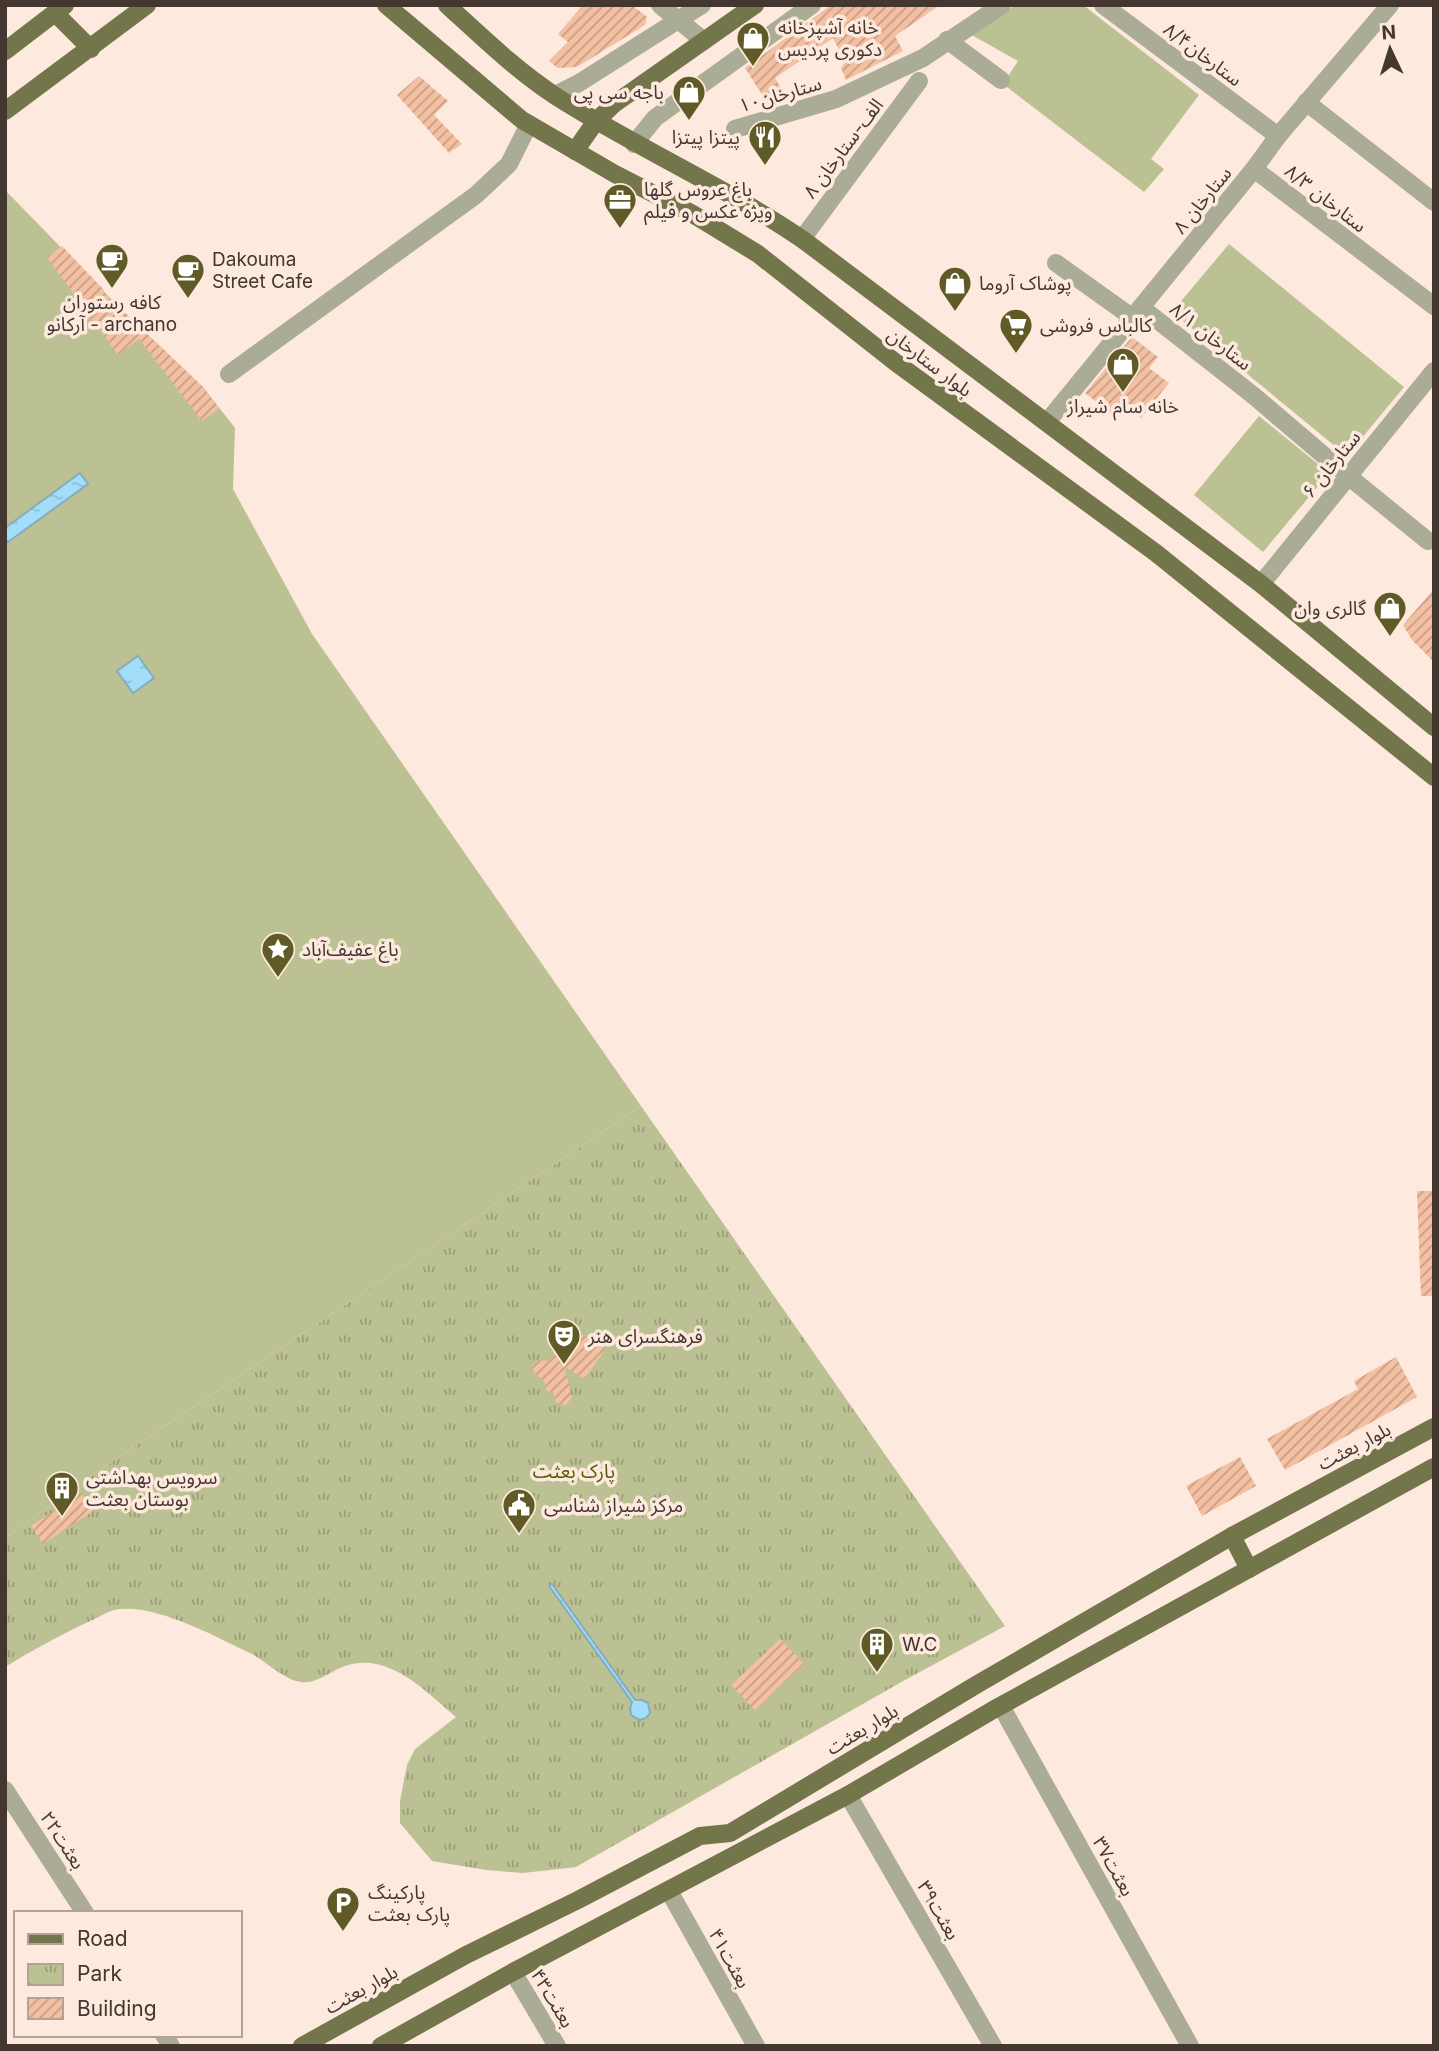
<svg xmlns="http://www.w3.org/2000/svg" width="1439" height="2051" viewBox="0 0 1439 2051" font-family="Inter,'Noto Sans Arabic',sans-serif">
<style>
.park{fill:url(#park-tufts)}
.garden{fill:#bbc192}
.water{fill:url(#water-ripples);stroke:#86acbd;stroke-width:2}
.building{fill:url(#building-hatch)}
.lines{fill:none;stroke-linecap:round;stroke-linejoin:round}
.minor{stroke:#aaac95;stroke-width:18}
.major{stroke:#73754a;stroke-width:18}
.labels{text-anchor:middle;stroke-width:7;stroke-linejoin:round;paint-order:stroke}
.poi-label{font-size:19px;fill:#443730;stroke:#fde9de;text-anchor:start}
.street-label{font-size:19px;fill:#443730;stroke:#fde9de}
.park-label{font-size:19px;fill:#575c00;stroke:#fde9de}
</style>
<defs>
<pattern id="park-tufts" width="24" height="20" patternUnits="userSpaceOnUse" patternTransform="scale(1.75)"><rect width="24" height="20" fill="#bbc192"/><path d="M3 7l-1-3M5 7V3M7 7l1-3M15 17l-1-3M17 17v-4M19 17l1-3" fill="none" stroke="#9a9e78"/></pattern>
<pattern id="water-ripples" width="26" height="14" patternUnits="userSpaceOnUse" patternTransform="scale(1.75)"><rect width="26" height="14" fill="#a2defa"/><path d="M2 4q2-2 4 0t4 0M15 11q2-2 4 0t4 0" fill="none" stroke="#8dbfd7"/></pattern>
<pattern id="building-hatch" width="6" height="6" patternUnits="userSpaceOnUse" patternTransform="scale(1.75)"><rect width="6" height="6" fill="#f4c0a2"/><path d="M-1 1l2-2M0 6l6-6M5 7l2-2" fill="none" stroke="#c79d84"/></pattern>
</defs>
<rect width="100%" height="100%" fill="#fde9de"/>
<path class="park" d="M641,1106l364,520 -100,54 -329,187 -53,6 -37,-3 -54,-9 -32,-38v-22l7,-36 8,-16 41,-32c-30,-25 -67,-66 -111,-51 -15,5 -27,18 -44,16 -17,-2 -35,-21 -51,-29 -35,-16 -96,-51 -136,-43 -8,2 -16,8 -24,11 -30,14 -57,29 -85,46v-129l90,-65z"/>
<g class="garden">
<path d="M1016,5h67l116,90 -48,64 13,10 -20,23 -141,-108 15,-23 -48,-27z"/>
<path d="M5,190l117,120 81,77 32,41 -2,61 79,145 329,472 -546,367 -90,65z"/>
<path d="M1229,244l175,143 -57,69 -175,-144z"/>
<path d="M1259,416l70,57 -66,79 -69,-57z"/>
</g>
<g class="water">
<path d="M80,473l8,11 -80,58 -3,-3v-11z"/>
<path d="M138,656l16,22 -21,15 -16,-22z"/>
<path d="M552,1584l83,116h7l6,3 2,10 -4,5 -6,2 -9,-5 -1,-6 2,-7 -83,-116z"/>
</g>
<g class="building">
<path d="M583,5h49l15,12 -2,8 -68,42 -19,1 -9,-7 19,-19 -10,-8z"/>
<path d="M831,5h109l-45,31 8,15 -57,29 -5,-12 4,-6 -12,-24 -58,40 14,23 -19,6 -25,-39z"/>
<path d="M419,76l29,25 -14,14 28,29 -13,9 -52,-58z"/>
<path d="M62,246l42,44 -1,2 100,95 16,21 -17,13 -63,-82 -21,16 -71,-98z"/>
<path d="M1132,337l26,20 -9,11 20,15 -28,35 -16,-12 -9,11 -31,-24z"/>
<path d="M1434,589v73l-22,-22 -9,-15z"/>
<path d="M1417,1191h17v105h-13z"/>
<path d="M568,1327l38,22 -22,30 -20,-13 8,31 -6,8 -8,-1 -4,-5 -1,-7 -6,-1 -3,-10 -9,-7 -3,-8 8,-6 10,1z"/>
<path d="M1396,1357l21,40 -132,73 -18,-31 91,-50 -4,-8z"/>
<path d="M1240,1457l16,29 -54,30 -16,-30z"/>
<path d="M81,1493l12,18 -50,33 -12,-18z"/>
<path d="M780,1639l24,25 -49,46 -24,-25z"/>
</g>
<g class="lines">
<g class="minor">
<path d="M660,5l44,36"/>
<path d="M1103,5l175,131"/>
<path d="M947,40l54,40"/>
<path d="M555,95l24,-12 123,-78"/>
<path d="M1306,102l128,100"/>
<path d="M735,129l101,-30 87,-41 79,-53"/>
<path d="M634,144l21,-26 157,-113"/>
<path d="M1254,169l180,137"/>
<path d="M802,239l117,-158"/>
<path d="M1056,263l77,55"/>
<path d="M1142,308l112,88 94,80 80,65"/>
<path d="M229,374l247,-179 33,-31 20,-40"/>
<path d="M1047,422l207,-253 24,-33 112,-131"/>
<path d="M1261,584l173,-213"/>
<path d="M1001,1706l189,340"/>
<path d="M5,1790l80,123"/>
<path d="M848,1795l145,251"/>
<path d="M669,1891l87,155"/>
<path d="M513,1972l44,74"/>
<path d="M164,2035l7,11"/>
</g>
<g class="major">
<path d="M386,5l136,115 93,54 76,39 67,41 137,108 261,191 278,224"/>
<path d="M447,5c35,32 70,66 110,92 80,51 167,89 245,142l459,345 173,143"/>
<path d="M55,13l36,36"/>
<path d="M5,51l60,-46"/>
<path d="M5,111l142,-106"/>
<path d="M575,151l21,-30 18,-17 141,-99"/>
<path d="M1232,1536l17,33"/>
<path d="M302,2046l164,-91 112,-55 122,-64 30,-3 246,-148 256,-149 202,-109"/>
<path d="M381,2046l132,-74 335,-177 145,-85 441,-243"/>
</g>
</g>
<defs>
<symbol id="shop-pin" viewBox="-11 -11 22 30"><path d="M0 17L-7.5 6A9.5 9.5 0 1 1 7.5 6Z" fill="#605a26" stroke="#fde9de"/><path d="M-5-2.5h2.3a2.7 3.5 0 0 1 5.4 0H5L5.5 6h-11ZM-1.5-2.5h3a1.5 2.3 0 0 0-3 0Z" fill="#fff"/></symbol>
<symbol id="restaurant-pin" viewBox="-11 -11 22 30"><path d="M0 17L-7.5 6A9.5 9.5 0 1 1 7.5 6Z" fill="#605a26" stroke="#fde9de"/><path d="M-5-6h1v4h1v-4h1v4h1v-4h1v5L-1.5 .5V6h-2V.5L-5-1ZM5-6V6H3V1.5H1.5Q1.5-4 5-6Z" fill="#fff"/></symbol>
<symbol id="office-pin" viewBox="-11 -11 22 30"><path d="M0 17L-7.5 6A9.5 9.5 0 1 1 7.5 6Z" fill="#605a26" stroke="#fde9de"/><path d="M-6-3h4V-5.5h4V-3h4V5H-6ZM-1-4.5V-3h2v-1.5ZM-6 0V1H6V0Z" fill="#fff"/></symbol>
<symbol id="cafe-pin" viewBox="-11 -11 22 30"><path d="M0 17L-7.5 6A9.5 9.5 0 1 1 7.5 6Z" fill="#605a26" stroke="#fde9de"/><path d="M-5.5-4.5H6V0H3Q3 3.5 0 3.5H-2.5Q-5.5 3.5-5.5 0ZM3-3.2v2h1.7v-2ZM-6 4.5H4V6H-6Z" fill="#fff"/></symbol>
<symbol id="supermarket-pin" viewBox="-11 -11 22 30"><path d="M0 17L-7.5 6A9.5 9.5 0 1 1 7.5 6Z" fill="#605a26" stroke="#fde9de"/><path d="M-6-5.5h2.5l.6 2H6L4.5 2H-2.5L-4.4-4H-6ZM-1.5 3.2a1.3 1.3 0 1 0 .1 0ZM3 3.2a1.3 1.3 0 1 0 .1 0Z" fill="#fff"/></symbol>
<symbol id="sight-pin" viewBox="-11 -11 22 30"><path d="M0 17L-7.5 6A9.5 9.5 0 1 1 7.5 6Z" fill="#605a26" stroke="#fde9de"/><path d="M0-6L1.8-2.2L6-1.7L2.9 1.2L3.7 5.4L0 3.3L-3.7 5.4L-2.9 1.2L-6-1.7L-1.8-2.2Z" fill="#fff"/></symbol>
<symbol id="theatre-pin" viewBox="-11 -11 22 30"><path d="M0 17L-7.5 6A9.5 9.5 0 1 1 7.5 6Z" fill="#605a26" stroke="#fde9de"/><path d="M-5-5.5Q0-4 5-5.5V0Q5 5 0 6Q-5 5-5 0ZM-3.3-2.5H-1v1.5H-3.3ZM1-2.5H3.3v1.5H1ZM-2.8 1Q0 5.5 2.8 1Z" fill="#fff"/></symbol>
<symbol id="building-pin" viewBox="-11 -11 22 30"><path d="M0 17L-7.5 6A9.5 9.5 0 1 1 7.5 6Z" fill="#605a26" stroke="#fde9de"/><path d="M-4-6H4V6H1V3H-1V6H-4ZM-2.5-4.3h1.7v1.8h-1.7ZM.8-4.3h1.7v1.8H.8ZM-2.5-1h1.7V.8h-1.7ZM.8-1h1.7V.8H.8Z" fill="#fff"/></symbol>
<symbol id="civic-pin" viewBox="-11 -11 22 30"><path d="M0 17L-7.5 6A9.5 9.5 0 1 1 7.5 6Z" fill="#605a26" stroke="#fde9de"/><path d="M-.6-6.5H3V-4.5H.6V-3L4-1V1h2V6H-6V1h2V-1L-.6-3ZM-1.2 2.5V6h2.4V2.5Z" fill="#fff"/></symbol>
<symbol id="parking-pin" viewBox="-11 -11 22 30"><path d="M0 17L-7.5 6A9.5 9.5 0 1 1 7.5 6Z" fill="#605a26" stroke="#fde9de"/><path d="M-3.5-5.5H1a3.5 3.5 0 0 1 0 7H-1V5.5H-3.5ZM-1-3.4V-.6H.8a1.4 1.4 0 0 0 0-2.8Z" fill="#fff"/></symbol>
</defs>
<g fill-rule="evenodd">
<use href="#shop-pin" x="734" y="19" width="38" height="52"/>
<use href="#shop-pin" x="670" y="73" width="38" height="52"/>
<use href="#restaurant-pin" x="746" y="118" width="38" height="52"/>
<use href="#office-pin" x="601" y="181" width="38" height="52"/>
<use href="#cafe-pin" x="93" y="241" width="38" height="52"/>
<use href="#cafe-pin" x="169" y="251" width="38" height="52"/>
<use href="#shop-pin" x="936" y="264" width="38" height="52"/>
<use href="#supermarket-pin" x="997" y="306" width="38" height="52"/>
<use href="#shop-pin" x="1104" y="345" width="38" height="52"/>
<use href="#shop-pin" x="1371" y="589" width="38" height="52"/>
<use href="#sight-pin" x="259" y="930" width="38" height="52"/>
<use href="#theatre-pin" x="545" y="1317" width="38" height="52"/>
<use href="#building-pin" x="43" y="1469" width="38" height="52"/>
<use href="#civic-pin" x="500" y="1486" width="38" height="52"/>
<use href="#building-pin" x="858" y="1625" width="38" height="52"/>
<use href="#parking-pin" x="324" y="1884" width="38" height="52"/>
</g>
<g class="labels">
<g class="poi-label">
<text x="778" y="34">خانه آشپزخانه<tspan x="778" dy="22">دکوری پردیس</tspan></text>
<text x="664" y="99" text-anchor="end">باجه سی پی</text>
<text x="740" y="144" text-anchor="end">پیتزا پیتزا</text>
<text x="644" y="196">باغ عروس گلها<tspan x="644" dy="22">ویژه عکس و فیلم</tspan></text>
<text x="212" y="266">Dakouma<tspan x="212" dy="22">Street Cafe</tspan></text>
<text x="979" y="290">پوشاک آروما</text>
<text x="112" y="309" text-anchor="middle">کافه رستوران<tspan x="112" dy="22">آرکانو - archano</tspan></text>
<text x="1040" y="332">کالباس فروشی</text>
<text x="1123" y="413" text-anchor="middle">خانه سام شیراز</text>
<text x="1366" y="615" text-anchor="end">گالری وان</text>
<text x="302" y="956">باغ عفیف‌آباد</text>
<text x="588" y="1343">فرهنگسرای هنر</text>
<text x="86" y="1484">سرویس بهداشتی<tspan x="86" dy="22">بوستان بعثت</tspan></text>
<text x="544" y="1512">مرکز شیراز شناسی</text>
<text x="902" y="1651">W.C</text>
<text x="368" y="1899">پارکینگ<tspan x="368" dy="22">پارک بعثت</tspan></text>
</g>
<g class="street-label">
<text transform="translate(1203 54) rotate(37)" y="7">ستارخان۸/۴</text>
<text transform="translate(780 94) rotate(-16)" y="7">ستارخان۱۰</text>
<text transform="translate(843 148) rotate(-53)" y="7">۸ الف-ستارخان</text>
<text transform="translate(1326 198) rotate(38)" y="7">ستارخان ۸/۳</text>
<text transform="translate(1202 200) rotate(-51)" y="7">ستارخان ۸</text>
<text transform="translate(1211 336) rotate(38)" y="7">ستارخان ۸/۱</text>
<text transform="translate(930 362) rotate(37)" y="7">بلوار ستارخان</text>
<text transform="translate(1331 464) rotate(-51)" y="7">ستارخان ۶</text>
<text transform="translate(1354 1446) rotate(-28)" y="7">بلوار بعثت</text>
<text transform="translate(862 1729) rotate(-31)" y="7">بلوار بعثت</text>
<text transform="translate(63 1840) rotate(57)" y="7">بعثت۲۲</text>
<text transform="translate(1114 1866) rotate(61)" y="7">بعثت۳۷</text>
<text transform="translate(939 1910) rotate(60)" y="7">بعثت۳۹</text>
<text transform="translate(730 1958) rotate(61)" y="7">بعثت۴۱</text>
<text transform="translate(361 1989) rotate(-29)" y="7">بلوار بعثت</text>
<text transform="translate(553 1998) rotate(59)" y="7">بعثت۴۳</text>
</g>
<g class="park-label">
<text x="574" y="1478">پارک بعثت</text>
</g>
</g>
<rect width="1439" height="2051" fill="none" stroke="#443730" stroke-width="14"/>
<rect x="14" y="1911" width="228" height="126" fill="#fde9de" stroke="#b3a298" stroke-width="2"/>
<rect x="28" y="1934" width="35" height="10" fill="#73754a" stroke="#b3a298" stroke-width="2"/>
<text x="77" y="1946" font-size="21" fill="#443730">Road</text>
<rect x="28" y="1964" width="35" height="21" fill="url(#park-tufts)" stroke="#b3a298" stroke-width="2"/>
<text x="77" y="1981" font-size="21" fill="#443730">Park</text>
<rect x="28" y="1998" width="35" height="21" fill="url(#building-hatch)" stroke="#b3a298" stroke-width="2"/>
<text x="77" y="2016" font-size="21" fill="#443730">Building</text>
<g transform="translate(1390 49) rotate(356)" stroke="#fde9de" stroke-width="5" paint-order="stroke">
<path d="M0-5L12 26L0 18L-12 26Z" fill="#443730"/>
<text y="-10" font-size="19" font-weight="bold" text-anchor="middle" fill="#443730">N</text>
</g>
</svg>
